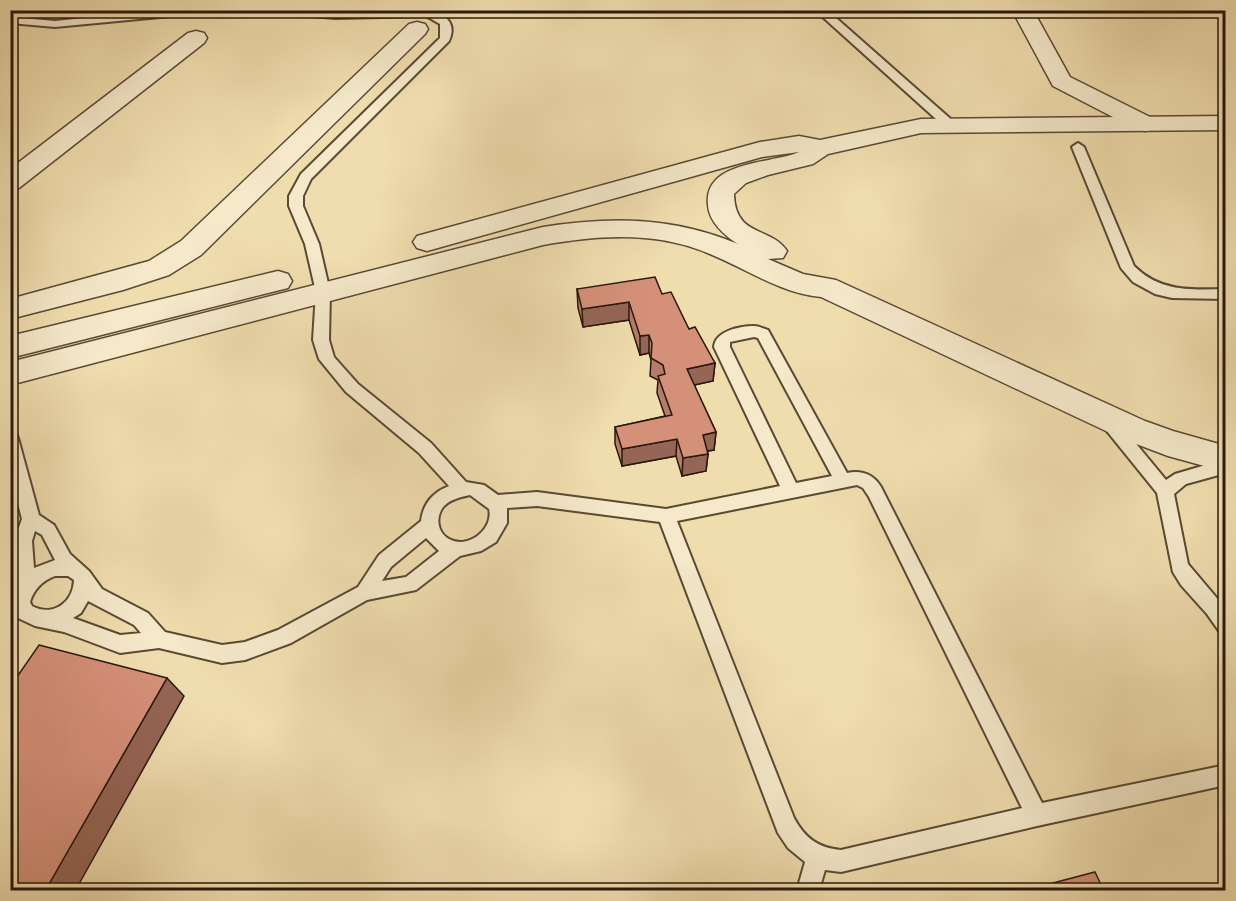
<svg xmlns="http://www.w3.org/2000/svg" width="1236" height="901" viewBox="0 0 1236 901" font-family="'IM FELL English',serif">
<style>
.lines{fill:none;stroke-linecap:round;stroke-linejoin:round}
.service-casing{stroke:#594935;stroke-width:4}
.minor-casing{stroke:#594935;stroke-width:3}
.tertiary-casing{stroke:#594935;stroke-width:3}
.service{fill:#f5e9ca;fill-rule:evenodd}
.minor{fill:#f5e9ca;fill-rule:evenodd}
.tertiary{fill:#f5e9ca;fill-rule:evenodd}
.wall{fill:#b77c68;stroke:#27180d;stroke-width:1.5}
.shaded-wall{fill:#956555;stroke:#27180d;stroke-width:1.5}
.building{fill:#d59079;stroke:#27180d;stroke-width:1.5}
</style>
<rect width="100%" height="100%" fill="#f0ddae"/>
<filter id="stains"><feTurbulence type="fractalNoise" baseFrequency=".00333" numOctaves="4"/><feColorMatrix values="0 0 0 0 .2 0 0 0 0 .09 0 0 0 0 .02 0 0 0 .5 -.17"/></filter>
<radialGradient id="worn" r=".72"><stop offset=".6" stop-color="#630" stop-opacity="0"/><stop offset="1" stop-color="#630" stop-opacity=".3"/></radialGradient>
<g class="lines">
<defs>
<g id="service">
<path d="M163,10h44l-5,3 -147,14 -45,-4v-6l45,4z"/>
<path d="M268,10h162c16,4 27,14 19,31l-138,138 -8,17v10l16,38 11,48 -1,48 5,17 24,27 73,59 35,39 18,3 14,10 39,-3 129,17 114,-23 -66,-139c1,-16 26,-21 40,-21 5,0 10,3 14,4l79,143c15,-3 26,1 34,14l161,316 184,-38v20l-189,41 -196,46 -16,-2 -6,20h-22l8,-28 -17,-14 -10,-15 -118,-311 -123,-16 -30,2v15l-11,19 -15,9 -21,5 -44,34 -49,10 -76,43 -46,17 -23,3 -63,-15 -39,5 -56,-21 -29,-6 -17,-8 -7,-16 6,-16 -3,-45 8,-22 -12,-47v-40l6,1 2,5 21,77 15,10 16,29 19,17 13,18 46,24 17,19 57,13 23,-3 33,-12 80,-43 21,-32 42,-34c2,-17 12,-29 28,-35l-30,-33 -73,-61 -27,-33 -6,-19 3,-48 -11,-48 -16,-38v-10l12,-22 139,-136v-14l-14,-8 -90,2 -63,-5zM754,337l4,1 74,138 -36,7 -66,-136v-5zM857,485l6,3 6,9 153,311 -181,42c-23,-2 -36,-12 -47,-32l-117,-297zM470,495l19,14c5,20 -21,41 -40,30 -12,-6 -14,-23 -5,-33 7,-7 17,-9 26,-11zM35,531l7,4 13,25 -21,8 -2,-27zM426,538l13,13 -33,26 -24,4 9,-14zM55,576h13l6,4c-1,23 -21,37 -42,26l-2,-4c4,-13 12,-21 25,-26zM88,601l46,24 7,8 -21,2 -47,-17 8,-5z"/>
<path d="M815,10h12l127,112v6h-8z"/>
<path d="M1078,143l6,4 50,119c26,26 57,24 92,23v10l-54,-1 -17,-4 -22,-12 -12,-14 -49,-121z"/>
<path d="M1108,415l6,2 52,63 9,-6 51,-15v14l-40,11 -12,10 14,70 38,45v24l-7,-2 -12,-17 -26,-29 -8,-13 -16,-79 -55,-68 -2,-4 2,-4z"/>
</g>
<g id="minor">
<path d="M1012,10h21l37,67 84,42 3,5 -3,5 -9,2 -9,-2 -83,-43z"/>
<path d="M417,22l8,2 3,5 -3,5 -224,221 -32,20 -46,15 -113,29v-20l139,-38 32,-20 228,-217z"/>
<path d="M196,31l8,2 3,5 -3,5 -185,145 -9,2v-21l178,-136z"/>
</g>
<g id="tertiary">
<path d="M1226,116v14l-305,3 -93,21 -15,10 -45,11 -22,8 -12,11c1,44 37,32 53,57l-4,7 -15,1 35,15 33,6 309,141 28,10 53,15v26l-58,-16 -45,-17 -302,-142c-41,-4 -74,-28 -111,-43 -54,-23 -110,-19 -167,-9l-533,140v-23l533,-135c68,-11 131,-10 195,17 -13,-8 -29,-22 -30,-39 -5,-45 65,-41 91,-53l-37,5 -335,94 -10,-3 -4,-6 4,-6 343,-94 39,-6 21,4 101,-21z"/>
<path d="M278,271l10,3 4,7 -4,7 -278,70v-22z"/>
</g>
</defs>
<use href="#service" class="service-casing"/>
<use href="#minor" class="minor-casing"/>
<use href="#tertiary" class="tertiary-casing"/>
<use href="#service" class="service"/>
<use href="#minor" class="minor"/>
<use href="#tertiary" class="tertiary"/>
</g>
<g class="wall">
<path d="M577,289l85,5 53,69 -2,18 -19,4 22,47 -2,18 -7,1 1,3 -2,17 -24,5 -6,-20 -54,10 -7,-22v-17l50,-11 -8,-23 1,-13 -8,-4 1,-16 -2,-7 -9,2 -11,-35 -46,7 -5,-19z"/>
<path d="M1053,883l51,8h-63z"/>
</g>
<g class="shaded-wall">
<path d="M629,302v18l-46,7 -1,-18z"/>
<path d="M649,335v18l-9,2v-19z"/>
<path d="M715,363l-2,18 -28,6 2,-18z"/>
<path d="M716,432l-2,18 -13,2 2,-17z"/>
<path d="M677,439l-1,17 -54,10v-17z"/>
<path d="M708,454l-2,17 -24,5 1,-18z"/>
<path d="M167,678l17,18 -109,195h-30z"/>
</g>
<g class="building">
<path d="M655,277l7,17 9,-2 18,37 6,-2 20,36 -28,6 29,63 -13,3 5,19 -25,4 -6,-19 -55,10 -7,-22 57,-12 -14,-39 7,-2 -2,-9 -12,-7 1,-15 -3,-8 -9,1 -11,-34 -47,7 -5,-20z"/>
<path d="M39,645l128,33 -122,213h-35v-204z"/>
<path d="M1095,872l9,19h-47l-4,-8z"/>
</g>
<rect width="1236" height="901" fill="none" stroke="#f0ddae" stroke-width="36"/>
<rect x="12" y="12" width="1212" height="877" fill="none" stroke="#27180d" stroke-width="3"/>
<rect x="18" y="18" width="1200" height="865" fill="none" stroke="#27180d" stroke-width="1.5"/>
<rect width="100%" height="100%" filter="url(#stains)"/>
<rect width="100%" height="100%" fill="url(#worn)"/>
</svg>
